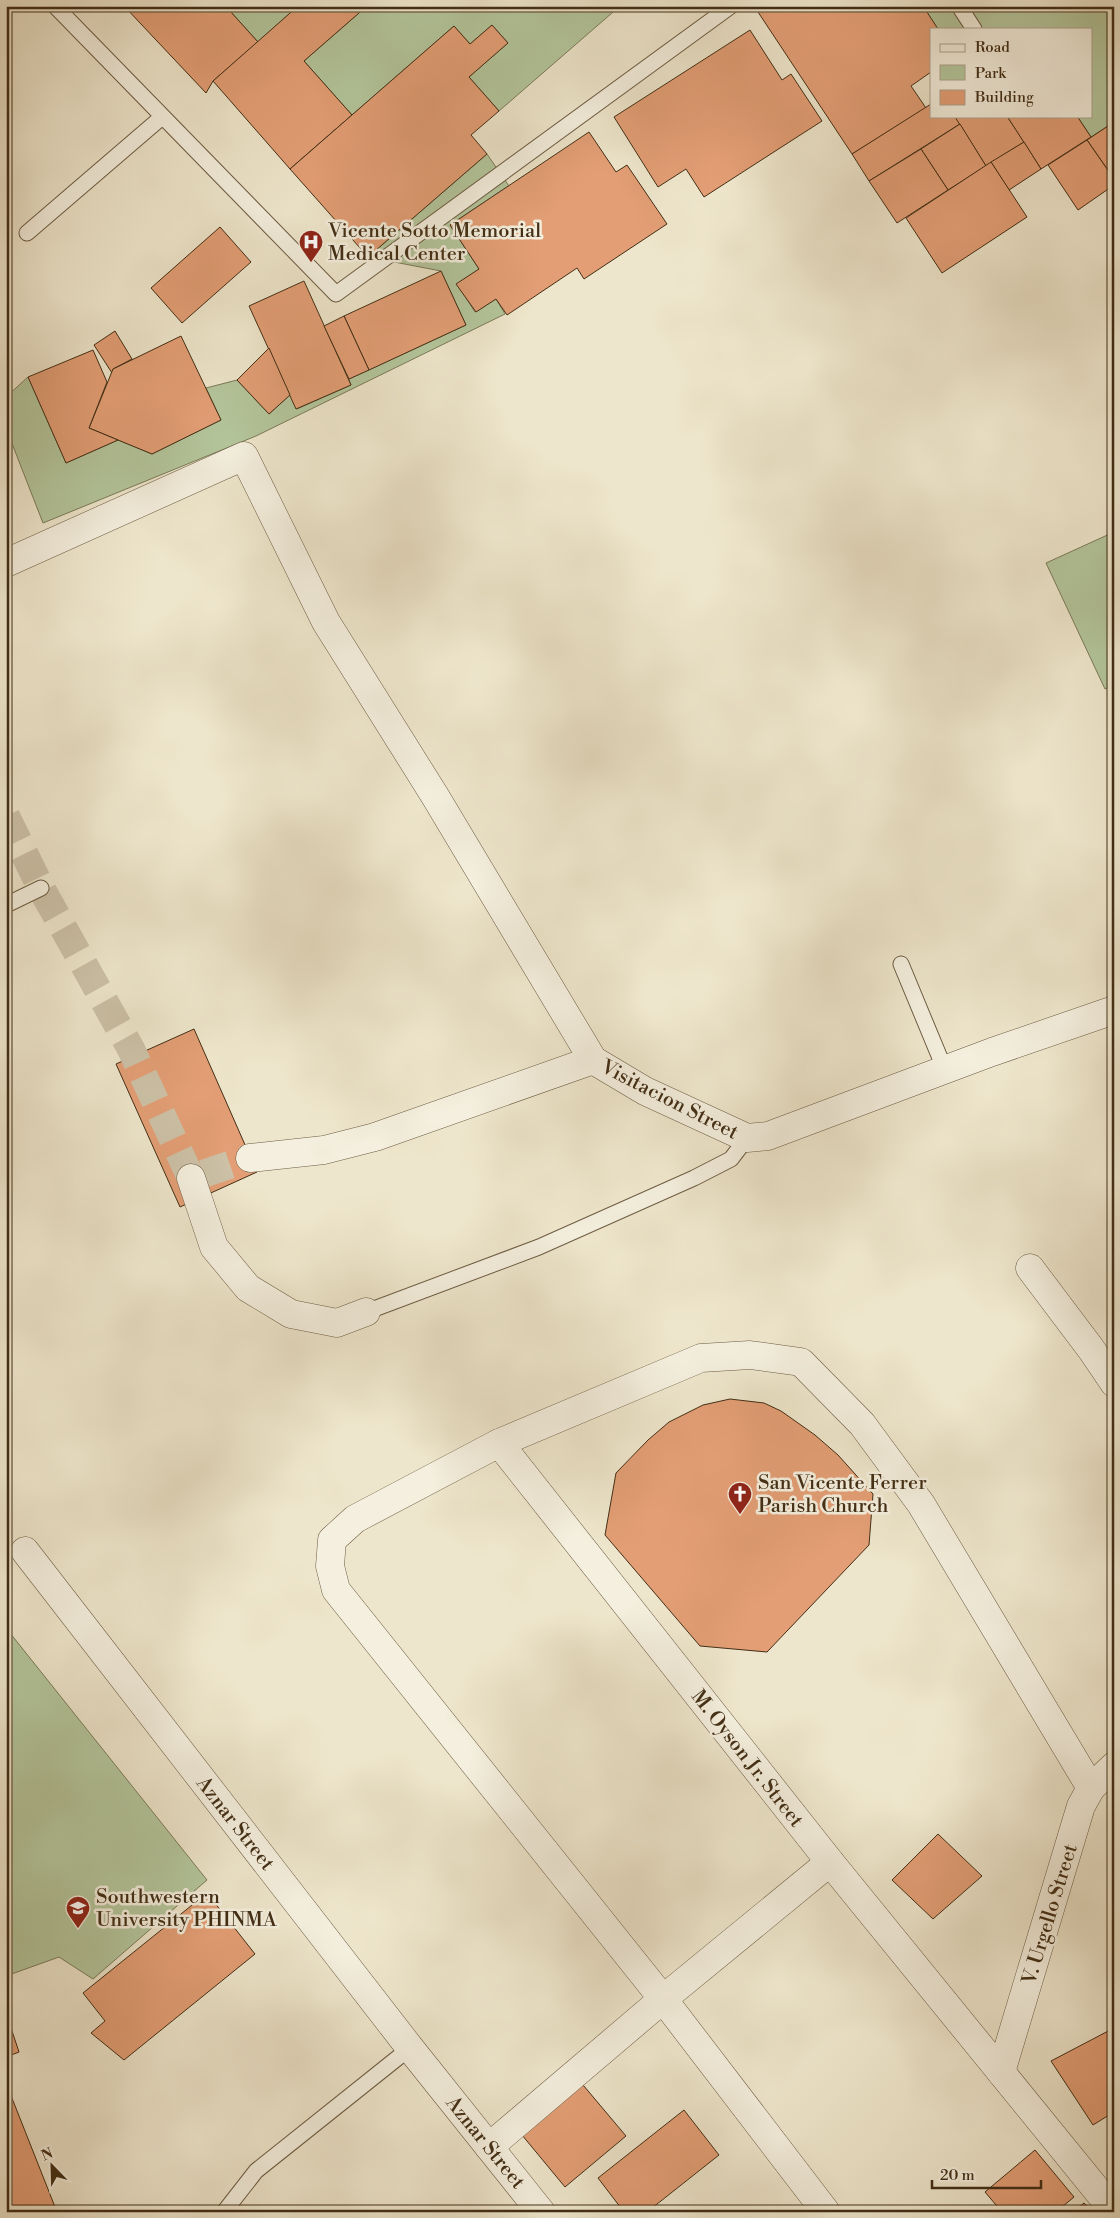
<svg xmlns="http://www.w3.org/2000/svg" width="1120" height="2218" viewBox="0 0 1120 2218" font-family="'Libre Bodoni',serif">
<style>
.green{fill:#b4c69c;stroke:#7b7a58}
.building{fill:#e39e75;stroke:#422e15}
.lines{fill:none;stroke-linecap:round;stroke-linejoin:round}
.minor-tunnel{stroke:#ccc1a7;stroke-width:28;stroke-dasharray:28 14;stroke-linecap:butt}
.service-casing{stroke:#6d5c43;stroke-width:17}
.minor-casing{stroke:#6d5c43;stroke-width:29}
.service{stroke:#f4efde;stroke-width:15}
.minor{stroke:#f4efde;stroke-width:28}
.labels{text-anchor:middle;stroke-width:5;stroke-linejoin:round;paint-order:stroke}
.poi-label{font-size:20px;fill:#422e15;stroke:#f4efde;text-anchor:start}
.street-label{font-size:20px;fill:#422e15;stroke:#f4efde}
</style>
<rect width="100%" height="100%" fill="#eee6cc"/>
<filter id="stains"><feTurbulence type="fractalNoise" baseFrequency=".004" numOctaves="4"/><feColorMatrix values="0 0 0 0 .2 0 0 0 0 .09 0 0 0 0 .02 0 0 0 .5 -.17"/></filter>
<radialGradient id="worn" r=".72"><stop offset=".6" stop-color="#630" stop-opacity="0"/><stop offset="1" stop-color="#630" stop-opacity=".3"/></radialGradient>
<g class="green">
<path d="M235,6h63l-40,36 -28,-31z"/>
<path d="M367,6h253l-121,105 -30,-34 39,-34 -16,-18 -22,19 -16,-18 -102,89 -48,-54z"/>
<path d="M923,6h191v116l-23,15 -14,-21h14v-87h-153z"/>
<path d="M487,154l22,32 -59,39 29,44 -22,15 18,28 21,-13 9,15 -249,122 -213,87 -37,-95v-31l22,-20 38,86 52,-23 34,14 69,-34 -15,-32 31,-8 32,34 21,-19 7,14 54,-24 -2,-6 117,-54 -25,-54 -73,-14z"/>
<path d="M1114,532v153l-9,4 -59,-126z"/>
<path d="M6,1628l201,252 -114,99 -34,-22 -53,19z"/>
</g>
<g class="building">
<path d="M124,6h111l-5,5 28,31 -45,39 -7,12z"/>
<path d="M298,6h69l-63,55 48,54 -62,54 -77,-88z"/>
<path d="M754,6h169l15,23h-7v43l-20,14 15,22 -74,46z"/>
<path d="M492,25l16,18 -39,34 30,34 -28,24 16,19 -119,103 -78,-88 164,-143 16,18z"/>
<path d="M750,30l32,50 9,-6 31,47 -118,76 -18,-28 -28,18 -44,-70z"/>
<path d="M931,104v12h25l4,8 -91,57 -17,-27z"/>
<path d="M1007,116l17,26 -38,24 -31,-49z"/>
<path d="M1007,116h70l14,21 -50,32z"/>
<path d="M1114,122v57l-27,-39z"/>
<path d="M960,124l26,42 -38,24 -27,-41z"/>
<path d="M589,132l27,40 11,-7 40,59 -83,55 -7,-11 -70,47 -11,-16 -20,13 -20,-28 23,-15 -29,-44z"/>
<path d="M1087,140l27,39v6l-36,25 -30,-45z"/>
<path d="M1024,142l17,27 -32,21 -18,-28z"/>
<path d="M921,149l27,41 -51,33 -28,-42z"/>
<path d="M991,162l36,55 -85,56 -36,-55z"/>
<path d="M220,227l31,35 -69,61 -31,-35z"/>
<path d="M441,271l25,54 -97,45 -25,-54z"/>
<path d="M304,281l47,104 -55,24 -47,-103z"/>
<path d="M344,316l25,54 -20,9 -25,-53z"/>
<path d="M115,331l17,28 -19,10 -1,4 -18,-28z"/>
<path d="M181,336l40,84 -69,34 -63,-26 24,-59z"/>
<path d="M269,348l21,47 -21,19 -32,-34z"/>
<path d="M93,350l14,32 -18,46 29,12 -52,23 -38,-86z"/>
<path d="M194,1029l63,143 -77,35 -64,-143z"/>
<path d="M730,1399l34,4 17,8 34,24 23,20 35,39 -4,51 -102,107 -67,-6 -95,-111 11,-62 32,-33 21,-18 34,-17z"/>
<path d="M938,1834l44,42 -49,43 -41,-39z"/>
<path d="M207,1893l48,61 -131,106 -33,-27 14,-12 -22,-28z"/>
<path d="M6,2013l13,39 -13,5z"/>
<path d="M1114,2028v84l-21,13 -42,-64z"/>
<path d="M578,2079l48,57 -61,51 -48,-58z"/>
<path d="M6,2083l51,129h-51z"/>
<path d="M684,2110l35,45 -72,57h-23l-26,-34z"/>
<path d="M1035,2150l39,47 -18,15h-54l-17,-20z"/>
<path d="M1084,2203l8,9h-19z"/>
</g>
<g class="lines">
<path class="minor-tunnel" d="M6,816l35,72 90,161 60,129 59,-20"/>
<defs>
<g id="service">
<path d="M55,6l281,288 395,-288"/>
<path d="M959,6l15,23"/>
<path d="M27,233l135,-116"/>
<path d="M6,905l35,-17"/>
<path d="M901,964l44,106"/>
<path d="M366,1312l173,-65 155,-69 37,-19 16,-21"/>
<path d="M224,2212l32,-41 154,-123"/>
</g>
<g id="minor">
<path d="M6,563l238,-107 82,166 109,174 158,264 52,31 102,47 21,-2 224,-84 122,-42"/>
<path d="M250,1158l74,-8 51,-13 218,-77"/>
<path d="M191,1178l23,69 34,41 43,26 46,9 29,-11"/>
<path d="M1030,1268l61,81 23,34"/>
<path d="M499,1443l331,419 284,349"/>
<path d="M25,1551l385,497 131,164"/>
<path d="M1001,2072l80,-266 10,-18 23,-22"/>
<path d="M489,2147l174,-148 167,-137"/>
<path d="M826,2212l-163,-213 -327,-409 -6,-24 2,-26 23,-21 144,-76 202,-85 49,-3 51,7 61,62 59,80 170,284"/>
</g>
</defs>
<use href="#service" class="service-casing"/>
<use href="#minor" class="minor-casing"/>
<use href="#service" class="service"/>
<use href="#minor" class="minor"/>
</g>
<defs>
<symbol id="hospital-pin" viewBox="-11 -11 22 30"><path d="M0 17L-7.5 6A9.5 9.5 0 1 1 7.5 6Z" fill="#8f2418" stroke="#f4efde"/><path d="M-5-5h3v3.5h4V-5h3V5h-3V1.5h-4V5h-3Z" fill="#fff"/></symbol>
<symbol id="church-pin" viewBox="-11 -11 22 30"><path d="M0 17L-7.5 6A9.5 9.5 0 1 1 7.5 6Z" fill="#8f2418" stroke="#f4efde"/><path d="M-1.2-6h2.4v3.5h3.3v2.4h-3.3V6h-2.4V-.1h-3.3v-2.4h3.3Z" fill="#fff"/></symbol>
<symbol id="university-pin" viewBox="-11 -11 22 30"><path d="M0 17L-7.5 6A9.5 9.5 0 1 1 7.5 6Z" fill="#8f2418" stroke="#f4efde"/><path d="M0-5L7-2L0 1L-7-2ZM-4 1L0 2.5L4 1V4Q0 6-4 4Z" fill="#fff"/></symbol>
</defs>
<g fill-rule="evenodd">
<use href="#hospital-pin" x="297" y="228" width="28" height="38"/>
<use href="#church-pin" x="726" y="1480" width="28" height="38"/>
<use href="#university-pin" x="64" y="1894" width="28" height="38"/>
</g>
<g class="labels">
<g class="poi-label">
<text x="328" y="237">Vicente Sotto Memorial<tspan x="328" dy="23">Medical Center</tspan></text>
<text x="758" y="1489">San Vicente Ferrer<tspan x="758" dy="23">Parish Church</tspan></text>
<text x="96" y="1903">Southwestern<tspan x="96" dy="23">University PHINMA</tspan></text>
</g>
<g class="street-label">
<text transform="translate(670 1099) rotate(27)" y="7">Visitacion Street</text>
<text transform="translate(748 1758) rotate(52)" y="7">M. Oyson Jr. Street</text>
<text transform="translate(236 1823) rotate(52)" y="7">Aznar Street</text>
<text transform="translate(1049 1914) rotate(-73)" y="7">V. Urgello Street</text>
<text transform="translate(486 2142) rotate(51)" y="7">Aznar Street</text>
</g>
</g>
<rect width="1120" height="2218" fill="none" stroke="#eee6cc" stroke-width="25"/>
<rect x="8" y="8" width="1105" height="2203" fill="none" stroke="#422e15" stroke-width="2.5"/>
<rect x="12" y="12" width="1095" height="2193" fill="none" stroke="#422e15"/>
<rect x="930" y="28" width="162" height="90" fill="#f4efde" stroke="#ada28e"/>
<rect x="940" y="44" width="25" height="8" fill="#f4efde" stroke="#ada28e"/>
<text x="975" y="52" font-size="15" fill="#422e15">Road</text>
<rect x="940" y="65" width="25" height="15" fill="#b4c69c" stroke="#ada28e"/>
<text x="975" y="78" font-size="15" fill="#422e15">Park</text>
<rect x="940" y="90" width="25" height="15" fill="#e39e75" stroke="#ada28e"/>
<text x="975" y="102" font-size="15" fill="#422e15">Building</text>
<g transform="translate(52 2166) rotate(337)" stroke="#f4efde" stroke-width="4" paint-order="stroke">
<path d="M0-4L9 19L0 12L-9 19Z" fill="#422e15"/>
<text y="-8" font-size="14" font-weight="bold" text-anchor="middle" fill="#422e15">N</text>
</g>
<path d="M932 2180v8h109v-8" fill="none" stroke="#422e15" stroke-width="2.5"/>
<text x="940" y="2180" font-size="15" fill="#422e15" stroke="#f4efde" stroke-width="4" paint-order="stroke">20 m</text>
<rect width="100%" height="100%" filter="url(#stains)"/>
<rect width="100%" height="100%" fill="url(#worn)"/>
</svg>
